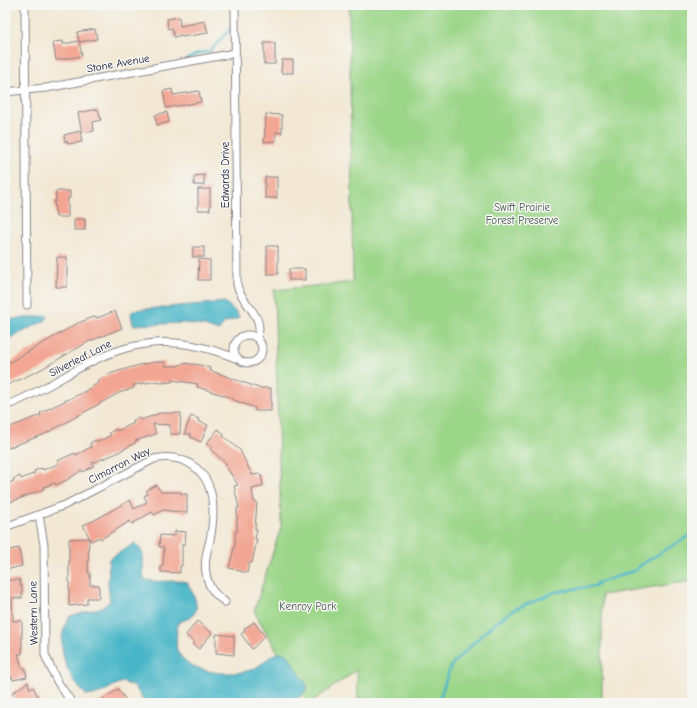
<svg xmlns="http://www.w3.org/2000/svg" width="697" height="708" viewBox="0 0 697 708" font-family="'Comic Neue',sans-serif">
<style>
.green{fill:#9cd689;stroke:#5f7c62}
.water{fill:#4ab6c7;stroke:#366c81}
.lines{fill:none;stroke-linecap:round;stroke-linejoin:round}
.stream{stroke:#4ab6c7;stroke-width:2.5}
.building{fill:#f2a693}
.minor-casing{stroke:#8a8588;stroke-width:9}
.minor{stroke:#fff;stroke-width:7}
.labels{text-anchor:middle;stroke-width:3;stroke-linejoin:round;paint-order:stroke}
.street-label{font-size:11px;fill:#22223b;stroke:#f6f6f2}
.park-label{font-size:11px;fill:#475852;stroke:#f6f6f2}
</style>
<rect width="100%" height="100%" fill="#f6f6f2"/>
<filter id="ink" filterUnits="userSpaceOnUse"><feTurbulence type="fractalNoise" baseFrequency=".025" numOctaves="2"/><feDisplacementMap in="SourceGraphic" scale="8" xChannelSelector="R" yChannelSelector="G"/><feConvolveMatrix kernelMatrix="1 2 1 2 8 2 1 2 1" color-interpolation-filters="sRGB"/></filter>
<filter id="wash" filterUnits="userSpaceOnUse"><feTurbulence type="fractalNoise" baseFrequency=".012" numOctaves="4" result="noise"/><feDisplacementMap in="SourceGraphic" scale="16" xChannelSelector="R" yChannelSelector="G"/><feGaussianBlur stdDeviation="0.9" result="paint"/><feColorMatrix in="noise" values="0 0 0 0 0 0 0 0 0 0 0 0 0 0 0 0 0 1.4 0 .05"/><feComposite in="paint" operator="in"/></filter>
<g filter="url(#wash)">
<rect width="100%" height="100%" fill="#f2e8d4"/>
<path class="green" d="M349,5h343v576l-90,14v108h-244l-1,-33 -47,33h-3l-53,-92 27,-84 -7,-237 79,-8z"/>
<g class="water">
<path d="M225,302l12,11 2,5 -15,5 -5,8 -15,-5 -20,-3 -51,2 -2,-12 3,-3z"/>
<path d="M44,316h4l-2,4 -41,21v-21z"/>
<path d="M135,543c13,11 6,22 9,36 13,5 29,0 43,3 4,8 15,25 5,34 -3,3 -10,4 -14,7 -1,9 -4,23 1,31 13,20 54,23 74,15 13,-5 21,-23 35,-14l19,30 -1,6 -13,12h-148l-10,-16 -12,-5c-14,4 -22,15 -37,13 -21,-20 -33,-54 -16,-79l33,-9 7,-6 -2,-17 1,-25z"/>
</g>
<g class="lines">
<g class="stream">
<path d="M188,59l9,-5 13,-3 22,-24"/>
<path d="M438,703l11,-32 4,-8 38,-37 22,-16 42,-18 40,-6 3,-3 38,-13 6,-6 50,-30"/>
</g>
</g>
<g id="blocks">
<g class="building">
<path d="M179,17l1,9 25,-5 3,12 -26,4 -1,-2 -7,2 -2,-9 -4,1 -1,-10z"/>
<path d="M95,29l2,10 -18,3 3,14 -26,4 -3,-18 10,-1v3l16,-3 -2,-9z"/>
<rect x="264" y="43" width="11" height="21"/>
<path d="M282,60h11v13h-12z"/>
<path d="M172,89l1,6 26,-4 2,11 -35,6 -3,-17z"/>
<path d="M98,109l3,11 -8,2 1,9 -12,2 -4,-20z"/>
<path d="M167,112l2,10 -12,3 -2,-10z"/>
<path d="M266,114l16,1v18l-6,-1v9l-12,1z"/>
<path d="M80,131l2,11 -14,2 -1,-3 -2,1 -1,-7z"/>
<path d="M204,175v10h-10v-9z"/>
<rect x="265" y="177" width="12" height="21"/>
<rect x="198" y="189" width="12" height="21"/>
<path d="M56,191h14v7h-2v19h-12l-2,-16h2z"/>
<rect x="74" y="219" width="11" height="11"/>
<rect x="267" y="246" width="11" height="28"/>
<rect x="193" y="247" width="11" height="10"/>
<path d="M57,257h10v30h-11z"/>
<path d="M199,259l11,1v20h-12z"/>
<rect x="289" y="269" width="16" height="11"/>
<path d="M115,311l7,17 -34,14 -50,29 -33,15v-21l73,-42 18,-7 1,2z"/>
<path d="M155,362h10v4h13l5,-3 17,2 10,3 -1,2 50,18h12v23h-16v-3l-24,-9 1,-1 -35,-11 1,-3 -26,-4v2l-13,1v-2l-26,4 1,3 -15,5 -74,41 -40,15v-20l36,-14 -1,-2 10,-5 34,-16 14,-9 -1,-2 12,-7 30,-9z"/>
<path d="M160,413h21l-1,21h-10v-9l-17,-1 3,10 -21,7v2l-20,11 -23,9 2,3 -11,6 -1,-2 -15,10 -11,5 -1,-2 -12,4 1,2 -33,13 -6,-17 9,-4 -1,-2 7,-3 1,3 14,-6 -1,-2 8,-3 1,2 15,-6 -1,-3 18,-8 1,2 15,-8 -1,-4 6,-3 2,2 13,-7 -2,-2 7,-4 1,2 17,-8 -1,-3 7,-2 1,2z"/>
<path d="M191,416l8,3 -1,2 10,4 -7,17 -11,-5 1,-3h-7z"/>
<path d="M218,429l6,5 -1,2 17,14 12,25 9,-1 2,12 -11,3 2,13h3l-2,27h2l-2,10h2l-5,24h-3l-2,10 -18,-5 6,-24v-12h2v-24h2l-5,-22 4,-1 -13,-20 2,-1 -17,-15 2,-3 -6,-2z"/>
<path d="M156,485l5,7h20v2h6v19l-24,-3 -9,5 -2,-3 -20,12 -2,-3 -29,18 -1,-2 -9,4 -8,-16 10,-4 37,-21 4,9 13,-7 -3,-6 4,-2 -2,-3z"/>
<path d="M175,531l11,1 -1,12h-3v22h-2v7l-19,-1v-6h2l1,-19h-5l1,-12 15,1z"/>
<path d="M89,538l-1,35h2v12h9v13h-12v6l-18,2v-67z"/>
<path d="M19,548l3,18 -17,4v-19z"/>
<path d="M5,580h15v6h2v12h-10l1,23h9v33h-4l4,14h3l2,9 -14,3 -1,-3 -7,2z"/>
<path d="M197,621l15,12 -13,16 -7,-5 2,-2 -8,-7z"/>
<path d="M254,622l11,14 -13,13 -11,-15 4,-3 -1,-2z"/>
<path d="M216,634l18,2v19l-18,-2z"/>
<path d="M28,682l2,7 3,-2 8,16h-19l-3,-4 -2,1 -5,-7z"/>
<path d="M118,689l10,14h-30z"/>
</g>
</g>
</g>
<g filter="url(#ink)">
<use href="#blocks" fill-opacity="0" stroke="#8a8588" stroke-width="1"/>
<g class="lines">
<defs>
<g id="minor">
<path d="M25,5l2,300"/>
<path d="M235,5l2,280c5,20 29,31 20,53"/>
<path d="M5,92l41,-4 189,-35"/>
<circle cx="248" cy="349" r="14"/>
<path d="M5,406c28,-10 52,-26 78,-40 56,-30 97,-30 155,-7"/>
<path d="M39,515l5,30 1,110 12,26 15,22"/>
<path d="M5,527l60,-22 89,-46c13,-3 26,-2 38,6 25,16 23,49 18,75 -3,11 -6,21 -4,33 2,14 8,21 19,29"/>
</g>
</defs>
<use href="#minor" class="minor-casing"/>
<use href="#minor" class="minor"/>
</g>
</g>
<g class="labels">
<g class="street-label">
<text transform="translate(118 63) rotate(-10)" y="4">Stone Avenue</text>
<text transform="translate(225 175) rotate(-90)" y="4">Edwards Drive</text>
<text transform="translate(80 358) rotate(-27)" y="4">Silverleaf Lane</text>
<text transform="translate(119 465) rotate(-27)" y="4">Cimarron Way</text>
<text transform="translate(33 613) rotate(-91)" y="4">Western Lane</text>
</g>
<g class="park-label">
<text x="522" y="211">Swift Prairie<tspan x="522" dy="13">Forest Preserve</tspan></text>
<text x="308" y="610">Kenroy Park</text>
</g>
</g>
<rect width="697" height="708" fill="none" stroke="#f6f6f2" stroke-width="20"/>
</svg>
